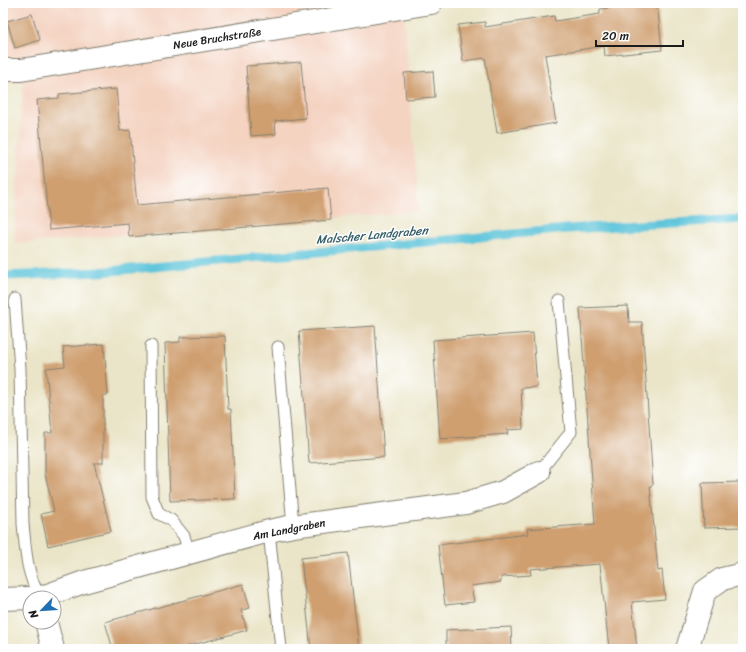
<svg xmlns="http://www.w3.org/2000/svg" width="746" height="652" viewBox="0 0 746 652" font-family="Sriracha,sans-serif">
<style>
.built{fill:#f4d3c1}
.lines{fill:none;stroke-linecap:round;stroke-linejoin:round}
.stream{stroke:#5dc4da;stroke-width:9}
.building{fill:#cf9f6f}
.service-casing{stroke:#838072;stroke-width:13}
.minor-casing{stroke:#838072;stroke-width:24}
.service{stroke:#fff;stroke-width:11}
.minor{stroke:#fff;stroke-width:22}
.labels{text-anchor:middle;stroke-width:3;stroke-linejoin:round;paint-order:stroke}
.street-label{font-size:11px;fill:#1c1c1c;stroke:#fff}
.water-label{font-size:12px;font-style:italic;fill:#365f68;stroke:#fff}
</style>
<rect width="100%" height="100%" fill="#fff"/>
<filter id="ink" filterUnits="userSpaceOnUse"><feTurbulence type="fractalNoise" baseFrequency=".025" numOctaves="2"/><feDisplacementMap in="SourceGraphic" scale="8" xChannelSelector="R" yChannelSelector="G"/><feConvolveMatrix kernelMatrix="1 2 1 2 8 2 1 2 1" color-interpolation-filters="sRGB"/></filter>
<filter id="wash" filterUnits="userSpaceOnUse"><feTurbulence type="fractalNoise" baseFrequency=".012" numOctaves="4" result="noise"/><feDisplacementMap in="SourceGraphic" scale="16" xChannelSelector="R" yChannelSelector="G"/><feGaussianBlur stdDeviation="0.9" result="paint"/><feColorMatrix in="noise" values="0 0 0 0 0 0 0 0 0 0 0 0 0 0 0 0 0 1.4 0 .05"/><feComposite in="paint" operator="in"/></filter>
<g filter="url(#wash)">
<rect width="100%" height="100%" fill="#eae5c8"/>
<path class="built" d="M3,3h400l16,208 -405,33 9,-162h-20z"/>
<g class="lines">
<path class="stream" d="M3,276l96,-4 468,-43 176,-10"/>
</g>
<g id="blocks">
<g class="building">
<path d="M630,3h27l5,47 -57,6 -1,-10 -59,9 11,68 -59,10 -12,-75 -22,3 -5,-36 27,-3v5l69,-11 1,5 45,-7v-5l11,-1v-3z"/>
<path d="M32,14l8,26 -25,8 -8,-27z"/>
<path d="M301,62l5,56 -31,3 1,13 -25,2 -5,-70z"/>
<path d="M433,71l2,26 -29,2 -2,-26z"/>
<path d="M116,89l4,42 10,-1 7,75 191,-17 3,32 -202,17 -1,-14 -79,7 -12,-130 22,-2v-4z"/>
<path d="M628,306l1,16h13l11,163 -3,1 8,85 4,-1 3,29 -33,3 5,47h-28l-9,-85 -70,5 1,6 -30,2v5l-30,4 3,16 -29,3 -7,-60 90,-11 -1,-5 68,-5 -15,-216z"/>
<path d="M375,326l9,131 -75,6 -10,-132z"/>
<path d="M533,333l4,54 -16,1 2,41 -16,1 1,4 -68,5 -7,-99z"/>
<path d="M225,336l3,73h3l4,90 -65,2 -5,-158 15,-1v-5z"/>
<path d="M104,344l4,51h-5v68h-9l17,68 -63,15 -7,-32 13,-3 -9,-37v-41h7l-6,-65 19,-2 -2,-19z"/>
<path d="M743,482v45l-39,1 -2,-45z"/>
<path d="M348,553l11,96h-48l-10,-91z"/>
<path d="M243,584l7,24 -9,2 6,20 -69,19h-65l-8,-27z"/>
<path d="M511,627l1,22h-66v-19z"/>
</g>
</g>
</g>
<g filter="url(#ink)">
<use href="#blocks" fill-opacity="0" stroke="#838072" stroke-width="1"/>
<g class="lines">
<defs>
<g id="service">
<path d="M15,299l5,70 3,155c3,29 3,47 17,74"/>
<path d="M151,346l1,151 7,17 12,6 13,16 5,17"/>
<path d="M278,347l15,179"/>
<path d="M539,472l32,-40 -12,-131"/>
<path d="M269,531l12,118"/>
</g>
<g id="minor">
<path d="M3,70h18l410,-67"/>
<path d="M39,598l45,-16 185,-51 24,-5 173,-23 37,-11 36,-20"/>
<path d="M3,599l27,-1"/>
<path d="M46,622l7,27"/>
<path d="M687,649l18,-58 17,-12 21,-5"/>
</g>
</defs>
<use href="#service" class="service-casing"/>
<use href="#minor" class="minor-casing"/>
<use href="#service" class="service"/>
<use href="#minor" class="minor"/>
</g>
</g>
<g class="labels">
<g class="street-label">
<text transform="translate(217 38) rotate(-9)" y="4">Neue Bruchstraße</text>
<text transform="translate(289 529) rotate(-11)" y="4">Am Landgraben</text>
</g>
<g class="water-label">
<text transform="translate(372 235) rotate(-5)" y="4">Malscher Landgraben</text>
</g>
</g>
<rect width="746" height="652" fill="none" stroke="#fff" stroke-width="16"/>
<g transform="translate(42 610) rotate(245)"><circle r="19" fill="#ffffff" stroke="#a4a4a4"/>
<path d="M0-3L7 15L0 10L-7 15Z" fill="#1f6fb2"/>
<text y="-6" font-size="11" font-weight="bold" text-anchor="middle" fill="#1c1c1c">N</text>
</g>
<path d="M596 40v6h87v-6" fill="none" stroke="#1c1c1c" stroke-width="2"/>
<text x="602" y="40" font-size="12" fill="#1c1c1c" stroke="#ffffff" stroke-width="3" paint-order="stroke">20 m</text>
</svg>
